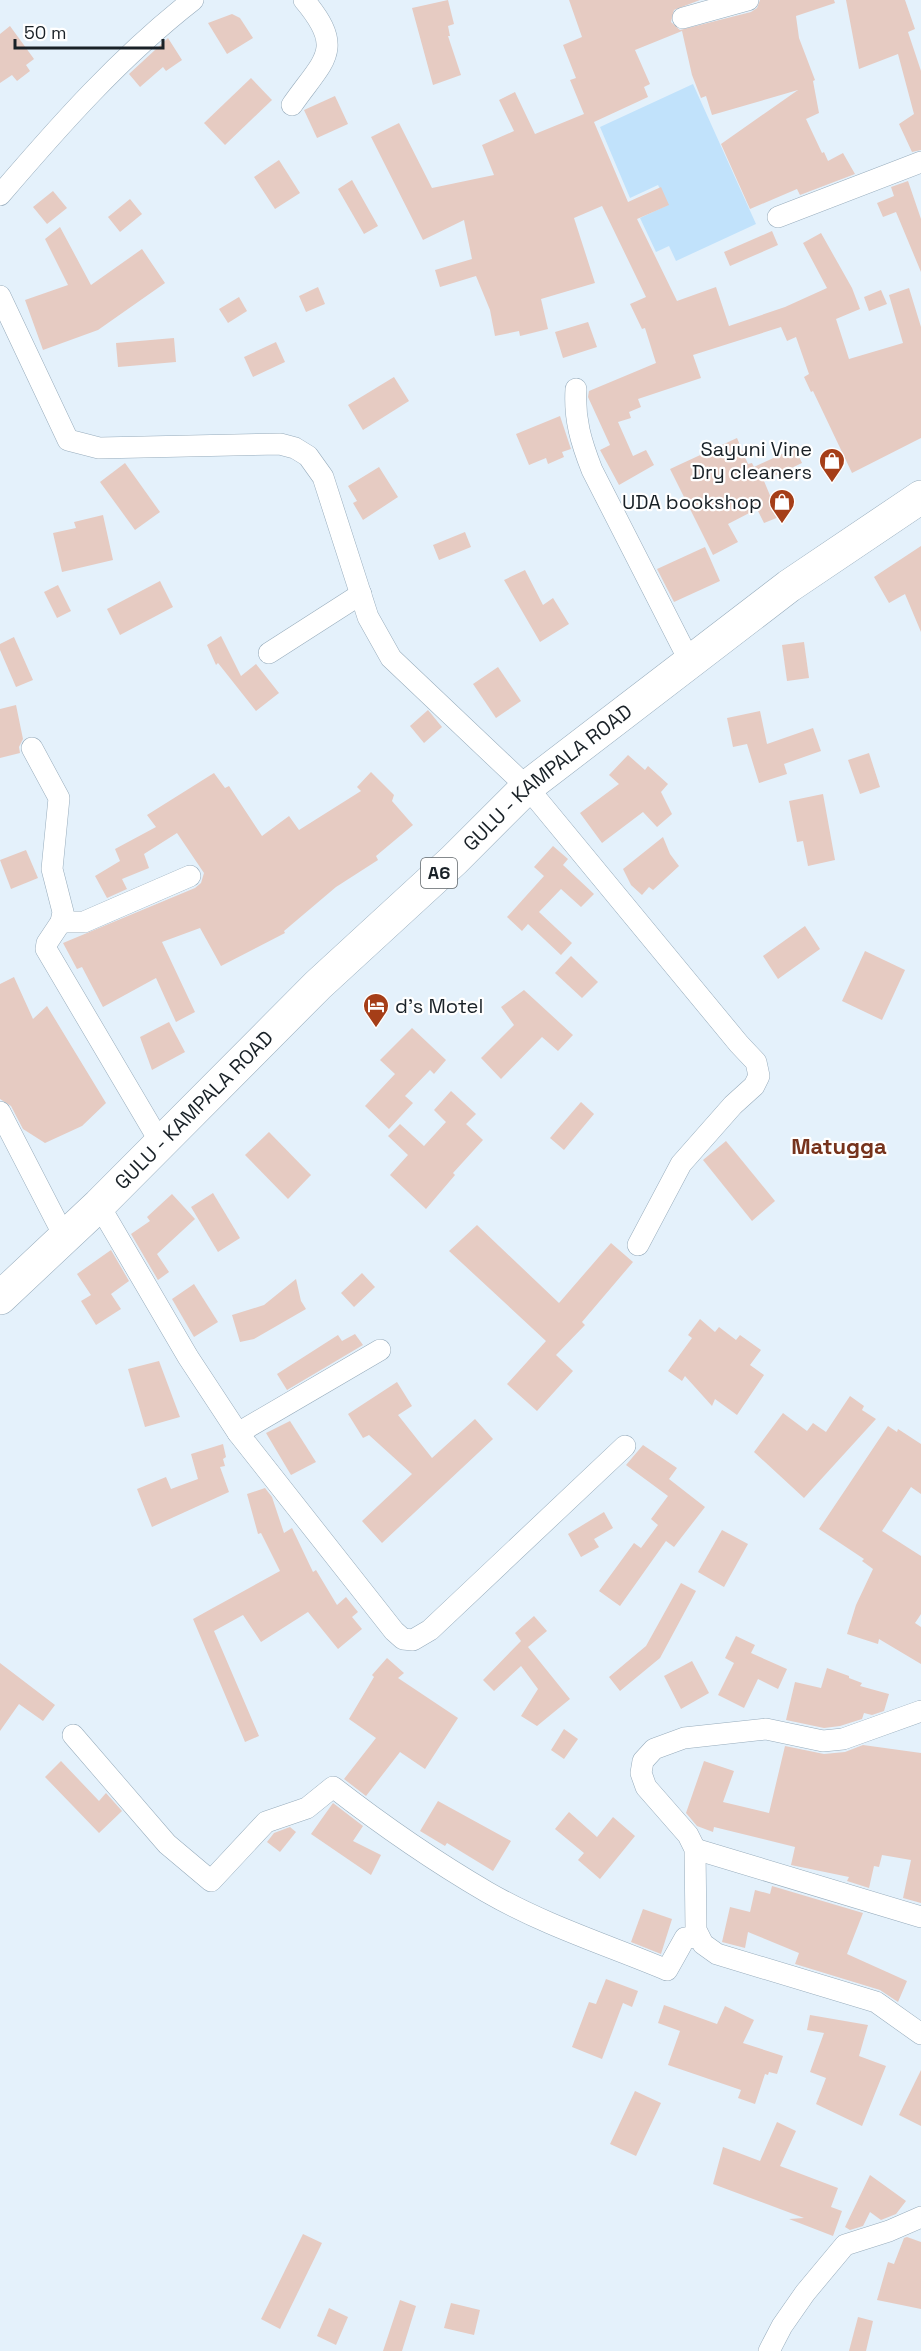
<svg xmlns="http://www.w3.org/2000/svg" width="921" height="2351" viewBox="0 0 921 2351" font-family="'Space Grotesk',sans-serif">
<style>
.green{fill:#c1e2fb}
.building{fill:#e6cbc2}
.lines{fill:none;stroke-linecap:round;stroke-linejoin:round}
.street-casing{stroke:#97acbc;stroke-width:22}
.primary-casing{stroke:#97acbc;stroke-width:34}
.street{stroke:#fff;stroke-width:21}
.primary{stroke:#fff;stroke-width:33}
.labels{text-anchor:middle;stroke-width:4.5;stroke-linejoin:round;paint-order:stroke}
.shield{fill:#fff;stroke:#5e6468;stroke-width:1.5}
.shield-label{font-size:18px;font-weight:bold;fill:#192127}
.poi-label{font-size:20px;fill:#192127;stroke:#fff;text-anchor:end}
.street-label{font-size:20px;fill:#192127;stroke:#fff}
.quarter-label{font-size:22px;font-weight:bold;fill:#76331c;stroke:#fff}
</style>
<rect width="100%" height="100%" fill="#e4f1fb"/>
<path class="green" d="M693,84l63,140 -80,37 -7,-15 -13,6 -16,-34 28,-13 -10,-20 -28,13 -30,-71z"/>
<g class="building">
<path d="M448,0l6,24 -6,2 2,10h-2l13,39 -28,10 -21,-77z"/>
<path d="M569,0h131l-26,10 -3,12 9,8 71,-18 6,-4 3,-8h74l1,3 -39,13 3,22 16,42 -2,1 6,32 -13,6 16,34 2,-1 4,9 15,-8 12,21 -55,21 -3,-6 -47,20 -29,-65 77,-54 -86,25 -6,-19 -5,2 -9,-23 -10,-44 -47,19 15,34 -6,3 4,10 -54,25 34,80 33,-15 8,18 -32,14 40,82 39,-14 13,39 56,-19 42,-19 -24,-45 18,-10 31,55 8,21 -24,10 13,40 54,-16 -14,-48 20,-7 12,39v111l-69,35 -39,-82 -2,1 -7,-15 5,-3 -13,-37 -9,4 -6,-14 -88,28 8,23 -63,21 3,8 -12,5 2,6 -13,4 15,34 13,-6 8,15 -35,20 -19,-35 10,-5 -22,-48 1,-6 67,-28 -11,-35 -3,1 -12,-25 16,-7 -44,-91 -28,12 21,65 -54,16 7,30 -28,7 -1,-5 -24,5 -5,-26 -14,-34 -36,11 -5,-17 37,-11 -8,-39 -41,20 -52,-103 28,-14 33,65 62,-13 -12,-30 32,-14 -15,-31 16,-8 20,42 49,-20 -14,-34 6,-2 -13,-33 19,-8z"/>
<path d="M846,0h59l10,29 -7,3 13,39v79l-9,2 -13,-28 15,-10 -16,-60 -39,15z"/>
<path d="M232,14l8,4 13,20 -26,16 -19,-31z"/>
<path d="M10,26l24,33 -8,6 4,6 -13,10 -5,-6 -12,8v-49z"/>
<path d="M168,38l14,22 -16,11 -3,-4 -23,20 -11,-13z"/>
<path d="M251,78l21,22 -47,45 -21,-22z"/>
<path d="M335,96l13,28 -31,14 -13,-28z"/>
<path d="M279,160l21,33 -25,16 -21,-32z"/>
<path d="M352,180l26,46 -14,8 -26,-45z"/>
<path d="M908,181l13,38v53l-25,-60 -13,5 -6,-14 17,-7 -3,-9z"/>
<path d="M53,191l14,17 -20,16 -14,-17z"/>
<path d="M130,199l12,15 -22,18 -12,-15z"/>
<path d="M60,227l31,58 51,-36 23,34 -67,47 -55,20 -18,-50 43,-15 -23,-46z"/>
<path d="M772,231l6,14 -48,21 -6,-14z"/>
<path d="M318,287l7,17 -19,8 -7,-16z"/>
<path d="M881,290l6,14 -18,7 -5,-14z"/>
<path d="M239,297l8,14 -19,12 -9,-14z"/>
<path d="M588,322l9,25 -34,11 -8,-26z"/>
<path d="M174,338l2,24 -58,5 -2,-24z"/>
<path d="M276,342l9,20 -32,15 -9,-20z"/>
<path d="M394,377l15,24 -46,29 -15,-25z"/>
<path d="M560,416l11,33 -9,3 2,5 -16,7 -2,-6 -17,7 -13,-31z"/>
<path d="M737,438l11,26 4,-1 2,4 41,-19 7,15 -38,18 15,36 -15,6 -7,-14 -29,15 10,18 -25,13 -43,-86z"/>
<path d="M125,463l35,49 -25,18 -35,-48z"/>
<path d="M379,467l19,30 -35,23 -10,-17 4,-2 -9,-15z"/>
<path d="M103,515l10,45 -51,12 -9,-39 23,-5 -2,-6z"/>
<path d="M465,532l6,15 -32,13 -6,-15z"/>
<path d="M921,546v86l-16,-38 -16,9 -15,-26z"/>
<path d="M705,547l15,34 -46,21 -17,-33z"/>
<path d="M525,570l18,35 10,-7 16,26 -29,18 -36,-62z"/>
<path d="M160,581l13,26 -53,28 -13,-26z"/>
<path d="M58,585l13,26 -14,7 -13,-26z"/>
<path d="M221,636l20,40 15,-12 23,29 -23,18 -38,-48 -2,2 -9,-20z"/>
<path d="M14,637l19,43 -17,7 -16,-37v-6z"/>
<path d="M804,642l5,36 -22,3 -5,-36z"/>
<path d="M498,667l23,34 -25,17 -23,-34z"/>
<path d="M16,705l7,34 -4,8 1,6 -20,5v-49z"/>
<path d="M428,710l14,17 -18,16 -14,-17z"/>
<path d="M760,711l7,33 46,-16 8,23 -37,13 3,10 -28,9 -12,-39 -14,3 -6,-29z"/>
<path d="M869,753l11,34 -20,7 -12,-34z"/>
<path d="M628,755l17,15 3,-4 20,18 -7,8 11,22 -15,13 -14,-15 -41,31 -22,-30 39,-29 -10,-9z"/>
<path d="M371,772l23,23 -2,6 21,24 -37,31 2,4 -42,27 -52,44 1,2 -64,33 -21,-38 -38,14 33,70 -19,10 -20,-44 -53,29 -21,-40 -5,2 -14,-26 132,-55 6,-5 3,-10 -27,-40 -33,21 5,14 -27,11 5,10 -20,9 -12,-22 25,-15 -5,-12 41,-22 -9,-12 67,-42 11,15 4,-2 33,50 27,-20 10,14 62,-39 -4,-4z"/>
<path d="M823,794l12,66 -27,6 -5,-25 -6,1 -8,-41z"/>
<path d="M663,837l7,17 9,12 -26,24 -4,-3 -7,8 -11,-10 -8,-16z"/>
<path d="M553,846l15,13 -5,6 31,29 -13,13 -20,-18 -22,23 33,31 -11,12 -33,-31 -6,7 -15,-14 37,-41 -10,-9z"/>
<path d="M26,850l12,28 -27,11 -11,-29z"/>
<path d="M805,926l15,23 -42,30 -15,-23z"/>
<path d="M865,951l40,19 -23,50 -40,-19z"/>
<path d="M571,956l27,26 -16,16 -27,-25z"/>
<path d="M14,977l19,42 14,-13 59,97 -24,23 -37,17 -22,-14 -12,-23 -11,-7v-115z"/>
<path d="M524,990l49,45 -15,16 -16,-14 -41,42 -20,-21 33,-33 -13,-18z"/>
<path d="M169,1022l16,30 -33,18 -12,-33z"/>
<path d="M412,1028l34,32 -12,14 -4,-4 -25,26 8,7 -24,26 -24,-23 30,-32 -15,-14z"/>
<path d="M451,1091l25,23 -10,10 17,16 -30,33 2,2 -29,34 -36,-34 18,-20 -20,-19 12,-12 24,22 22,-24 -12,-12z"/>
<path d="M581,1102l13,12 -30,36 -14,-12z"/>
<path d="M269,1132l42,43 -23,24 -43,-44z"/>
<path d="M726,1141l49,60 -23,20 -49,-61z"/>
<path d="M213,1193l27,45 -22,14 -27,-45z"/>
<path d="M172,1194l23,25 -38,35 12,18 -11,8 -27,-46 19,-13 -3,-4z"/>
<path d="M477,1225l82,78 52,-60 22,19 -51,60 3,3 -29,30 17,16 -36,40 -30,-27 39,-43 -97,-90z"/>
<path d="M111,1250l18,31 -18,13 10,15 -25,16 -15,-24 10,-6 -14,-21z"/>
<path d="M362,1273l13,14 -21,20 -13,-14z"/>
<path d="M296,1279l5,22 5,8 -52,30 -14,3 -8,-27 32,-10z"/>
<path d="M194,1284l24,38 -24,15 -22,-38z"/>
<path d="M700,1319l15,13 4,-5 17,13 4,-5 21,15 -11,15 14,10 -27,40 -22,-16 -3,7 -27,-30 -3,5 -14,-10 24,-33 -4,-3z"/>
<path d="M355,1334l8,11 -76,45 -10,-16 61,-39 4,6z"/>
<path d="M159,1361l21,56 -35,10 -17,-58z"/>
<path d="M397,1382l15,24 -14,9 34,43 43,-39 18,20 -111,104 -20,-22 50,-47 -43,-39 -6,3 -15,-24z"/>
<path d="M850,1396l14,10 -2,4 14,9 -72,79 -50,-46 29,-39 24,18 6,-8 13,9z"/>
<path d="M290,1421l26,41 -25,13 -25,-42z"/>
<path d="M888,1426l9,6 1,-3 23,15v50l-10,-7 -29,44 39,25v58l-6,9 6,4v37l-42,-25 -1,5 -31,-10 9,-29 17,-36 -11,-8 2,-2 -45,-30z"/>
<path d="M223,1444l3,13 -3,2 2,7 -5,1 9,25 -77,35 -15,-38 29,-12 5,12 27,-10 -7,-25z"/>
<path d="M643,1445l34,23 -8,11 36,28 -31,40 -8,-6 -46,65 -21,-15 35,-48 7,5 17,-23 -7,-6 17,-23 -42,-31z"/>
<path d="M265,1488l7,9 12,36 8,-5 21,44 3,-2 21,35 9,-8 12,15 -6,5 10,12 -24,20 -30,-37 -47,30 -18,-27 -29,16 45,105 -14,6 -52,-123 87,-48 -19,-38 -3,1 -11,-40z"/>
<path d="M604,1512l9,16 -19,11 5,8 -18,10 -13,-23z"/>
<path d="M722,1530l26,14 -24,43 -26,-15z"/>
<path d="M681,1583l15,8 -36,67 -40,33 -11,-14 37,-31z"/>
<path d="M534,1616l13,15 -19,16 42,52 -33,27 -16,-10 17,-27 -17,-23 -27,25 -11,-11 38,-39 -6,-8z"/>
<path d="M736,1636l19,9 -4,8 36,16 -9,20 -20,-10 -14,29 -26,-13 16,-32 -9,-5z"/>
<path d="M387,1658l17,15 -6,5 60,40 -33,51 -25,-17 -34,44 -22,-17 32,-41 -27,-19 25,-42 -2,-2z"/>
<path d="M692,1661l17,32 -28,16 -17,-33z"/>
<path d="M0,1663l55,42 -12,16 -24,-17 -19,27z"/>
<path d="M827,1668l22,8v2l13,5 -2,3 29,8 -5,17 -12,4 -8,-2 -2,6 -22,7 -16,2 -38,-8 9,-38 26,6z"/>
<path d="M564,1729l14,10 -14,20 -13,-9z"/>
<path d="M863,1745l58,8v150l-18,-5 8,-38 -29,-5 -3,12 -5,-1 -5,22 -22,-7 2,-4 -58,-12 4,-18 -81,-20 -1,5 -16,-6 -11,-13 18,-52 30,10 -11,31 46,11 16,-67 39,8 21,-2z"/>
<path d="M61,1761l38,40 7,-8 16,18 -23,22 -54,-56z"/>
<path d="M438,1801l73,40 -18,30 -46,-28 -2,3 -25,-15z"/>
<path d="M333,1803l30,23 -10,15 28,14 -10,20 -60,-41z"/>
<path d="M569,1812l28,25 16,-20 22,19 -35,43 -22,-19 6,-7 -29,-24z"/>
<path d="M290,1827l6,5 -16,20 -13,-10 7,-9z"/>
<path d="M772,1886l91,27 -16,41 60,27 -9,21 -18,-12 -85,-26 4,-11 -51,-21 -3,16 -23,-6 8,-35 20,5 5,-22 15,4z"/>
<path d="M643,1909l29,10 -11,35 -30,-12z"/>
<path d="M606,1979l32,12 -6,16 -9,-4 -21,56 -30,-12 17,-45 7,2z"/>
<path d="M664,2005l53,19 8,-18 29,14 -11,23 40,13 -6,18 -8,-2 -1,3 -3,-1 -10,30 -17,-6 3,-8 -73,-25 12,-34 -22,-8z"/>
<path d="M810,2015l58,10 -9,31 27,10 -24,60 -46,-22 10,-26 -16,-6 14,-39 -17,-3z"/>
<path d="M921,2070v56l-22,-11z"/>
<path d="M635,2091l26,12 -25,53 -26,-12z"/>
<path d="M777,2122l19,9 -16,35 58,22 -7,19 11,4 -9,25 -44,-17 15,-1 -91,-34 10,-37 37,14z"/>
<path d="M870,2175l36,26 -10,13 -15,6 -11,-8 -7,14 -13,4 -5,-3z"/>
<path d="M303,2234l19,9 -42,86 -19,-10z"/>
<path d="M907,2237l14,5v67l-44,-9 11,-38 6,2 10,-26z"/>
<path d="M400,2300l16,6 -14,45h-19z"/>
<path d="M451,2303l29,7 -6,25 -30,-7z"/>
<path d="M329,2308l19,9 -12,28 -19,-9z"/>
<path d="M858,2317l15,4 -7,30h-17z"/>
</g>
<g class="lines">
<defs>
<g id="street">
<path d="M683,18l65,-18"/>
<path d="M292,105c32,-46 54,-55 12,-105"/>
<path d="M0,195c59,-69 121,-139 193,-195"/>
<path d="M778,217l143,-55"/>
<path d="M0,296l68,144 31,8 181,-4 15,4 13,8 15,21 45,140 23,41 136,129 212,257 17,18 3,14 -5,10 -21,19 -52,59 -43,81"/>
<path d="M576,389c-2,30 5,53 16,81l98,192"/>
<path d="M269,653l92,-59"/>
<path d="M32,748l27,50 -7,71 11,43 -2,10 -14,21 -1,6 114,193"/>
<path d="M61,922h23l106,-46"/>
<path d="M0,1112l64,124"/>
<path d="M99,1205l89,152 50,76 156,198 9,8 10,1 17,-10 195,-184"/>
<path d="M238,1433l142,-83"/>
<path d="M921,1711l-78,28 -20,2 -57,-12 -82,9 -30,11 -11,12 -2,12 5,14 42,48 7,14 1,81 7,14 14,10 159,48 45,32"/>
<path d="M73,1735l94,109 44,37 55,-59 41,-14 26,-21c49,38 101,74 154,105 57,33 120,53 180,78l18,-32 14,-1"/>
<path d="M695,1849l226,68"/>
<path d="M769,2351l13,-25 23,-33 40,-48 44,-14 32,-14"/>
</g>
<g id="primary">
<path id="s1" d="M0,1298l99,-93 219,-220 136,-125 73,-73 262,-201 132,-89"/>
</g>
</defs>
<use href="#street" class="street-casing"/>
<use href="#primary" class="primary-casing"/>
<use href="#street" class="street"/>
<use href="#primary" class="primary"/>
</g>
<defs>
<symbol id="shop-pin" viewBox="-11 -11 22 30"><path d="M0 17L-7.5 6A9.5 9.5 0 1 1 7.5 6Z" fill="#a53e18" stroke="#fff"/><path d="M-5-2.5h2.3a2.7 3.5 0 0 1 5.4 0H5L5.5 6h-11ZM-1.5-2.5h3a1.5 2.3 0 0 0-3 0Z" fill="#fff"/></symbol>
<symbol id="hotel-pin" viewBox="-11 -11 22 30"><path d="M0 17L-7.5 6A9.5 9.5 0 1 1 7.5 6Z" fill="#a53e18" stroke="#fff"/><path d="M-6-4.5h1.5V1H6V5H4.5V3h-9V5H-6ZM-4 0a1.8 1.8 0 1 1 3.6 0ZM.5 0V-2.5h3Q6-2.5 6 0Z" fill="#fff"/></symbol>
</defs>
<g fill-rule="evenodd">
<use href="#shop-pin" x="817" y="446" width="30" height="40"/>
<use href="#shop-pin" x="767" y="487" width="30" height="40"/>
<use href="#hotel-pin" x="361" y="991" width="30" height="40"/>
</g>
<g class="labels">
<rect class="shield" x="421" y="858" width="36" height="30" rx="4.5"/>
<g class="shield-label">
<text x="439" y="879">A6</text>
</g>
<g class="poi-label">
<text x="812" y="456">Sayuni Vine<tspan x="812" dy="23">Dry cleaners</tspan></text>
<text x="762" y="509">UDA bookshop</text>
<text x="395" y="1013" text-anchor="start">d's Motel</text>
</g>
<g class="street-label">
<text dy="7" stroke="none"><textPath href="#s1" startOffset="756">GULU - KAMPALA ROAD</textPath></text>
<text dy="7" stroke="none"><textPath href="#s1" startOffset="270">GULU - KAMPALA ROAD</textPath></text>
</g>
<g class="quarter-label">
<text x="839" y="1154">Matugga</text>
</g>
</g>
<path d="M15 39v9h148v-9" fill="none" stroke="#192127" stroke-width="3"/>
<text x="24" y="39" font-size="18" fill="#192127" stroke="#ffffff" stroke-width="4.5" paint-order="stroke">50 m</text>
</svg>
